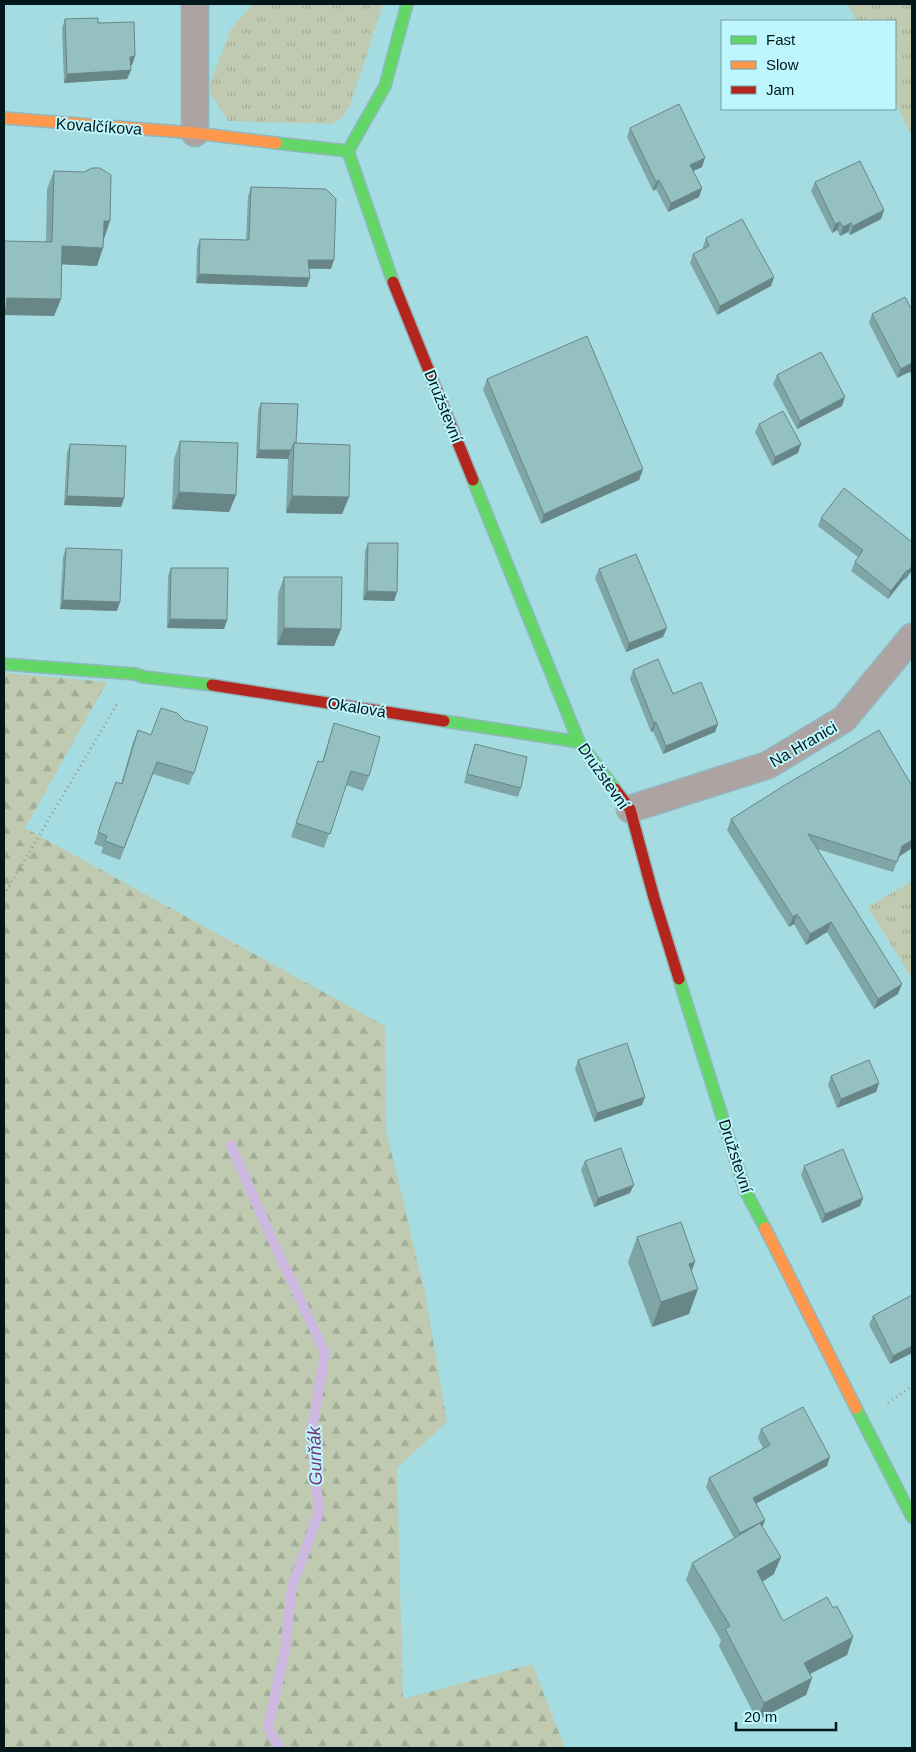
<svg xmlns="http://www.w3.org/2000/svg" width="916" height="1752" viewBox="0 0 916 1752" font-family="Helvetica,sans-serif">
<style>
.grass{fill:url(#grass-tufts)}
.forest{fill:url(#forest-firs)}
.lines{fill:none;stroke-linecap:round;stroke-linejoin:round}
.stream{stroke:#ccb8e0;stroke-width:10}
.street-casing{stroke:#90b8bd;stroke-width:29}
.fast-casing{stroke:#90b8bd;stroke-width:14}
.slow-casing{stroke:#90b8bd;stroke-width:14}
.jam-casing{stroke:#90b8bd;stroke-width:14}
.path{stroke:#959b9b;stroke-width:3;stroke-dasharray:1 4;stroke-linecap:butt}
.street{stroke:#aca3a2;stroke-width:26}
.fast{stroke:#63d668;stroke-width:11}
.slow{stroke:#ff974d;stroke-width:11}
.jam{stroke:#b3261e;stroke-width:11}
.wall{fill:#7fa5a6}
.shaded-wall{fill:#688687}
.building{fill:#94c0c1;stroke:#688687}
.labels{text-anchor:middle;stroke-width:4;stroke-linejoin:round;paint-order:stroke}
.street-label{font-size:16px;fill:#02171a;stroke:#bef6fd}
.water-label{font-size:18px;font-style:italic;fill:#753679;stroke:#bef6fd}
</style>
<defs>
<pattern id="grass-tufts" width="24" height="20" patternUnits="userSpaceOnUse" patternTransform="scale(1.25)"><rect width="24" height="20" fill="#bfcab0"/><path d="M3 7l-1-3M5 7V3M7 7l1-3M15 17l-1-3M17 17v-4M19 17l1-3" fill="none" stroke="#a2ad97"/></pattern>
<pattern id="forest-firs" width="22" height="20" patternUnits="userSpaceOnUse" patternTransform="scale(1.25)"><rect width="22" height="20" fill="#bfcab0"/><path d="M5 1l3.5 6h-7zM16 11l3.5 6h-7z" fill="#a2ad97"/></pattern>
</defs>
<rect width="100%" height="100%" fill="#a5dce2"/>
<g class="grass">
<path d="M253,4h130l-32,98 -7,14 -13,8 -103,-3 -20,-32 23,-60z"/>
<path d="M848,4h64v133l-17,-36v-80h-39z"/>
<path d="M912,881v98l-44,-72z"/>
</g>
<path class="forest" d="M4,673l103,9 -82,146 360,198 1,104 39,163 22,129 -50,46 6,231 129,-35 33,84h-561z"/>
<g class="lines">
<path class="stream" d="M231,1145l40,92 54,116 -14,81 8,78 -27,75 -7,62 -17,79 11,20"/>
<defs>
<g id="street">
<path d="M195,4v129"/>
<path d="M630,809l138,-44 76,-46 68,-82"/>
</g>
<g id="fast">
<path d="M276,143l72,8"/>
<path d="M393,282l-45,-131 37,-65 22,-82"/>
<path d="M473,480l106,262 36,47"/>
<path d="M4,664l131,10 9,3 68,8"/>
<path d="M444,721l135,21"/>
<path d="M679,979l66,211 20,38"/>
<path d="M856,1408l56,109"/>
</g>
<g id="slow">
<path d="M4,118l191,15 81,10"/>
<path d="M765,1228l91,180"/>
</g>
<g id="jam">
<path d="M393,282l80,198"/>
<path d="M212,685l232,36"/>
<path d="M615,789l15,20 24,89 25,81"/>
</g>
</defs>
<use href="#street" class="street-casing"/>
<use href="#fast" class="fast-casing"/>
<use href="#slow" class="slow-casing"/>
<use href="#jam" class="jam-casing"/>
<g class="path">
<path d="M4,895l113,-191"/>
<path d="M888,1403l24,-17"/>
</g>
<use href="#street" class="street"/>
<use href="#fast" class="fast"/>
<use href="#slow" class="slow"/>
<use href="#jam" class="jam"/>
</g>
<g class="wall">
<path d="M65,19l33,4 37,33 -3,9h-1v5l-4,9 -63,4 -2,-55z"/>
<path d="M630,128l72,39 -9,4 9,17 -3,9 -31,15 -12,-23 -3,2 -26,-54z"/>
<path d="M54,171l50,68 -7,27 -36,-2v35l-7,17 -8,-74 1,-53z"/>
<path d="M815,182l69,28 -3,9 -31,16 -2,-3 -8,4 -3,-6 -5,3 -21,-42z"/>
<path d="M251,187l80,82h-22l-2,18 -111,-4 1,-35 3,-9 46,1 2,-44z"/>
<path d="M706,238l68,39 -3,9 -54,29 -27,-52 3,-9 10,-5v-2z"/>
<path d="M872,314l35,59 -10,5 -28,-55z"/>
<path d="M777,375l65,31 -45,23 -24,-45z"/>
<path d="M487,379l156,90 -4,11 -98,44 -58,-134z"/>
<path d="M261,403l35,40 53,54 -7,17 -56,-1 2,-54 -32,-1 2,-47z"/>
<path d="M759,424l39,29 -26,13 -17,-34z"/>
<path d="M180,441l56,54 -7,17 -57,-3 2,-50z"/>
<path d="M70,444l54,54 -3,9 -57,-2 3,-52z"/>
<path d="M821,518l91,52 -7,10 -1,-1 -16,20 -37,-28 4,-9 3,-5 -40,-31z"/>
<path d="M368,543l29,49 -3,9 -31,-1 2,-49z"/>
<path d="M66,548l51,63 -57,-2 3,-52z"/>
<path d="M171,568l56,52 -3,9 -57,-1 1,-52z"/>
<path d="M599,569l64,68 -37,15 -31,-74z"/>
<path d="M284,577l57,52 -7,17 -57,-1 1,-51z"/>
<path d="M633,670l40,24 42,38 -52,22 -10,-23 -2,1 -21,-53z"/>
<path d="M334,723l35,53 -6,15 -17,-6 -22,63 -33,-11 27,-76 4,1z"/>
<path d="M138,730l56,43 -5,12 -36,-11 -33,86 -19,-7 2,-6 -9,-3 22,-62 5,2 12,-42z"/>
<path d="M475,744l46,44 -3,9 -54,-14 8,-30z"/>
<path d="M912,786v62l-13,9 -6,15 -76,-23 81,145 -24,15 -47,-77 -21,13 -12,-21 -5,3 -62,-97 4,-11z"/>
<path d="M578,1060l64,45 -48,17 -19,-53z"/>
<path d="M831,1076l48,7 -3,9 -39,16 -9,-23z"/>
<path d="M585,1161l45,32 -36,14 -13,-37z"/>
<path d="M804,1166l59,32 -3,8 -38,17 -21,-48z"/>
<path d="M637,1237l55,35 -3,42 -37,13 -24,-65z"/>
<path d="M873,1316l39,37 -22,11 -21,-39z"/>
<path d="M761,1429l66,37 -71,37 9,17 -3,7 12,47 -12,8 21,39 50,-13 20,29 -6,18 -37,19 2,4 -6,17 -49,25 -38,-74 2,-6 -35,-60 6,-17 42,-25 -28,-51 3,-9 54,-30 -5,-10z"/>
</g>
<g class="shaded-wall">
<path d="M135,56l-3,9 -5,1 3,-9z"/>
<path d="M131,70l-4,9 -63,4 3,-9z"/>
<path d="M705,158l-3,9 -15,7 3,-9z"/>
<path d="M659,180l-3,9 -3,2 3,-9z"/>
<path d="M702,188l-3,9 -31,15 3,-9z"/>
<path d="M884,210l-3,9 -31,16 3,-9z"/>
<path d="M104,221h6l-6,18z"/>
<path d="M840,222l-3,8 -5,3 3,-9z"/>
<path d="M851,223l-3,9 -8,4 3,-9z"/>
<path d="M62,246l41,2 -6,18 -42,-2z"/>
<path d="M308,260h26l-3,9 -26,-1z"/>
<path d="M199,274l111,4 -3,9 -111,-4z"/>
<path d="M774,277l-3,9 -54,29 3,-9z"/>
<path d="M7,298l54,1 -7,17 -50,-1v-10z"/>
<path d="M910,364h2v8l-5,1 -10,5 4,-9z"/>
<path d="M845,397l-3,9 -45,23 3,-8z"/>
<path d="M801,444l-3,9 -26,13 3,-9z"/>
<path d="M259,450h32l-3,9 -32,-1z"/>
<path d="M643,469l-4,11 -98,44 3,-10z"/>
<path d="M179,492l57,3 -7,17 -57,-3z"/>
<path d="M67,496l57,2 -3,9 -57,-2z"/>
<path d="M292,496l57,1 -7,17 -56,-1z"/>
<path d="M912,566v4l-7,10 3,-9z"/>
<path d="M907,570l-3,9 -16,20 3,-8z"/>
<path d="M367,591l30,1 -3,9 -31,-1z"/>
<path d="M63,600l57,2 -3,9 -57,-2z"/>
<path d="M170,619l57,1 -3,9 -57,-1z"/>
<path d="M284,628l57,1 -7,17 -57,-1z"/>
<path d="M667,628l-4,9 -37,15 3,-9z"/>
<path d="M656,722l-3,9 -2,1 3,-9z"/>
<path d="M718,724l-3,8 -52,22 3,-8z"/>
<path d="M912,840v8l-14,9 4,-11z"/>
<path d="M797,914l-3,10 -5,3 4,-10z"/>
<path d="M831,922l-4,10 -21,13 4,-11z"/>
<path d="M902,984l-4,10 -24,15 4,-10z"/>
<path d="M879,1083l-3,9 -39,16 4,-9z"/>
<path d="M645,1097l-3,8 -48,17 3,-9z"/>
<path d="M634,1185l-4,8 -36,14 4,-9z"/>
<path d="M863,1198l-3,8 -38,17 3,-9z"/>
<path d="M695,1262l-9,24 3,-22z"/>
<path d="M698,1289l-9,25 -37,13 9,-25z"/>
<path d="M912,1346v7l-22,11 3,-8z"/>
<path d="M830,1457l-3,9 -77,41 3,-9z"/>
<path d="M765,1520l-3,8 -26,14 4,-9z"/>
<path d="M781,1557l-7,17 -23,15 6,-18z"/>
<path d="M853,1637l-6,18 -49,25 6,-17z"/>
<path d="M812,1678l-6,17 -49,25 7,-17z"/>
</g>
<g class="building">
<path d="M98,18v5l36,-1 1,34 -5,1 1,13 -64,4 -2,-55z"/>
<path d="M679,104l26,54 -15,7 12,23 -31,15 -12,-23 -3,2 -26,-54z"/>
<path d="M860,161l24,49 -31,16 -2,-3 -8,4 -3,-5 -5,2 -20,-42z"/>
<path d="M92,168h8l11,7 -1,46h-6l-1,27 -41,-2 -1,53 -54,-1 -1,11h-2v-68l48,1 2,-71 30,1z"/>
<path d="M251,187l75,2 10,10 -2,61h-26l2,18 -111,-4 1,-35 49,1z"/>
<path d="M742,219l32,58 -54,29 -27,-52 16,-8 -3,-8z"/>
<path d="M905,297l7,13v54h-2l-9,5 -29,-55z"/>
<path d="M587,336l56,133 -99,45 -57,-135z"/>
<path d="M821,352l24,45 -45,24 -23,-46z"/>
<path d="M261,403l37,1 -2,39h-2l-3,7h-32z"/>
<path d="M783,411l18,33 -26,13 -16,-33z"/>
<path d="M180,441l58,2 -2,52 -57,-3z"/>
<path d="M294,443l56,2 -1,52 -57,-1z"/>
<path d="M70,444l56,2 -2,52 -57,-2z"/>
<path d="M844,488l68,54v24l-4,5 -1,-1 -16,21 -36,-29 8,-12 -42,-32z"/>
<path d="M368,543h30l-1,49 -30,-1z"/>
<path d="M66,548l56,2 -2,52 -57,-2z"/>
<path d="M636,554l31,74 -38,15 -30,-74z"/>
<path d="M171,568h57l-1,52 -57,-1z"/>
<path d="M284,577h58l-1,52 -57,-1z"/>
<path d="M658,659l15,35 28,-12 17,42 -52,22 -10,-24 -2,1 -21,-53z"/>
<path d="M161,708l16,5 7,7 24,7 -14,46 -37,-11 -33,86 -19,-7 2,-5 -9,-4 18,-50 6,2 16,-54 13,5z"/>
<path d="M334,723l46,14 -11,39 -18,-5 -21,63 -34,-11 22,-62 5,1z"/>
<path d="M879,730l33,56v54l-10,6 -5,16 -89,-28 94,150 -24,15 -47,-77 -21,12 -13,-20 -4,3 -62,-98 54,-34z"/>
<path d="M475,744l52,13 -6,31 -54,-14z"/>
<path d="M627,1043l18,54 -48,16 -19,-53z"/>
<path d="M869,1060l10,23 -38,16 -10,-23z"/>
<path d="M621,1148l13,37 -36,13 -13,-37z"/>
<path d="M843,1149l20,49 -38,16 -21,-48z"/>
<path d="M681,1222l14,40 -6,2 9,25 -37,13 -24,-65z"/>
<path d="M912,1295v51l-19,10 -20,-40z"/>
<path d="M803,1407l27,50 -77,41 12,22 -25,13 -31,-55 61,-33 -9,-16z"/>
<path d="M760,1523l21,34 -24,14 26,50 44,-24 6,11 4,-2 16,31 -49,26 8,15 -48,25 -39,-74 5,-3 -38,-63z"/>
</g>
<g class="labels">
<g class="street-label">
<text transform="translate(99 126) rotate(4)" y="6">Kovalčíkova</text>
<text transform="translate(444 406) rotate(68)" y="6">Družstevní</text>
<text transform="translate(357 707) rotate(9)" y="6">Okalová</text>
<text transform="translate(803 744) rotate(-30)" y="6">Na Hranici</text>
<text transform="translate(604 776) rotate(55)" y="6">Družstevní</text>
<text transform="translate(736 1156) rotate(72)" y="6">Družstevní</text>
</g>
<g class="water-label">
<text transform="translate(315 1456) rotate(-92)" y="6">Gurňák</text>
</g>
</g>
<rect width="916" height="1752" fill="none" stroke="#02171a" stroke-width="10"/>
<rect x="721" y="20" width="175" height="90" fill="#bef6fd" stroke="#739da2"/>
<rect x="731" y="36" width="25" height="8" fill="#63d668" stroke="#739da2"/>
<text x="766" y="45" font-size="15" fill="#02171a">Fast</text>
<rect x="731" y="61" width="25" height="8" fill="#ff974d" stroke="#739da2"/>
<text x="766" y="70" font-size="15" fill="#02171a">Slow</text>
<rect x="731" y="86" width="25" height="8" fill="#b3261e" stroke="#739da2"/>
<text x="766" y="95" font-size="15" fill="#02171a">Jam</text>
<path d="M736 1722v8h100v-8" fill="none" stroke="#02171a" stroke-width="2.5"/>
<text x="744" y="1722" font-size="15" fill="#02171a" stroke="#bef6fd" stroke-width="4" paint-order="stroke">20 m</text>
</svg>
